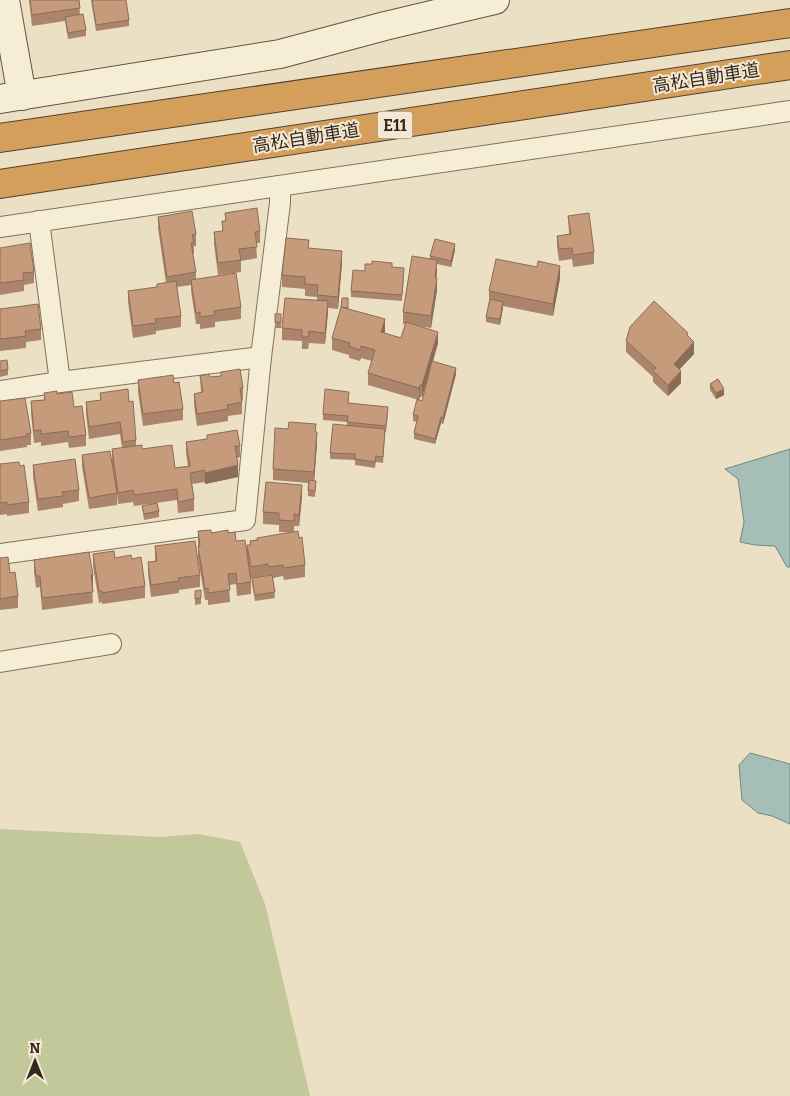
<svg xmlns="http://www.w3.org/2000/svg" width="790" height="1096" viewBox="0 0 790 1096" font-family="Bitter,'Noto Sans JP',serif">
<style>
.green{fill:#c2c899}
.water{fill:#a5beb7;stroke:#6d8b84}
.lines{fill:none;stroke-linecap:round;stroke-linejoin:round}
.street-casing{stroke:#84715c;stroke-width:22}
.secondary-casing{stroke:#65523f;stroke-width:30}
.highway-casing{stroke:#524030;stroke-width:30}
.street{stroke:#f6edd6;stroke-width:20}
.secondary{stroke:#f6edd6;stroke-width:28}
.highway{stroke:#d49f5b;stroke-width:28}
.wall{fill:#aa856b}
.shaded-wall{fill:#8b6c57}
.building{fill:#c69b7c;stroke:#8b6c57}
.labels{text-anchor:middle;stroke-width:4;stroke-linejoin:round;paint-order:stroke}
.shield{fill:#f3e9d3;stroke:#6e6355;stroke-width:1}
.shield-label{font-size:16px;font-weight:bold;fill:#35291f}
.street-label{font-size:18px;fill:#35291f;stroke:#f3e9d3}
</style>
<rect width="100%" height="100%" fill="#ebdfc4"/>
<path class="green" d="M0,829l160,8 39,-3 41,8 25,62 45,192h-310z"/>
<g class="water">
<path d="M790,449v118h-3l-12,-21 -20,-1 -15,-3 4,-20 -6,-43 -13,-10z"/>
<path d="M750,753l40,11v60l-18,-8 -14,-3 -16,-13 -3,-35z"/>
</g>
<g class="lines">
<defs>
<g id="street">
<path d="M0,227l790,-116"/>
<path d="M60,382l201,-25 19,-154v-17"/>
<path d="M0,391l60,-9 -21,-161"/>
<path d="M0,554l245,-34 16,-163"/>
<path d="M0,662l111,-18"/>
</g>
<g id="secondary">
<path d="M5,0l17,96"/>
<path d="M0,99l280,-45 105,-28 110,-26"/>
</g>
<g id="highway">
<path d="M0,138l790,-115"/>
<path d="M0,184l790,-119"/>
</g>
</defs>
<use href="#street" class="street-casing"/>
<use href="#secondary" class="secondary-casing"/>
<use href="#highway" class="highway-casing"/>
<use href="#street" class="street"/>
<use href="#secondary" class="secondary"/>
<use href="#highway" class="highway"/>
</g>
<g class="wall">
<path d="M29,0h50l1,15 6,15v6l-18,3 -3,-18 -33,5z"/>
<path d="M91,0h35l3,20v6l-33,5z"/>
<path d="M225,213l35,18v12h-4l1,15 -16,3v11l-23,3 -4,-31v-12l8,-1v-10h3z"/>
<path d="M568,216l26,36v12l-21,3 -1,-8 -13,2 -2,-14v-11l12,-2z"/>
<path d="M158,217l38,17v12h-2v8h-1l3,18v7l45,28v12l-26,3v5l-15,2v-5h-4l-5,-33v-6l-14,2 4,29v11l-25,4v3l-23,4 -5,-36v-11l29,-4 9,-4 -8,-55z"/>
<path d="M0,248l34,24v11l-10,2v6l-24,4z"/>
<path d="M309,248l33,15 -4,46 -10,-1 -3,36 -16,-1 -1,6h-6v-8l-20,-1v-12l35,-27v-4l-12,-1v-7l-23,-2v-12z"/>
<path d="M455,250l-4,17 -14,-3 -1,14 1,12 -6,38 -12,-2 19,17 -5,19 23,12 -13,50 -2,-1 -6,21 -21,-5v-6l3,-11 -4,-1v-6l9,-14 5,-22 -5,18h-2l-1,3 -51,-15v-12l4,-12 -11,-3 -1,3 -11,-3v-3l-17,-5v-12l16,-40v11l37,22 -1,2 17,5 4,-14h-2v-12l27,-53v-3z"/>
<path d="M392,267l12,7 -2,27 -51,-4v-6l14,-20z"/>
<path d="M560,278l-7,38 -50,-10 -3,19 -14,-3v-5l3,-16v-10z"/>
<path d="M0,309l41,20v11l-15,2v6l-26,3z"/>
<path d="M281,320v8h-6v-6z"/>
<path d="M688,337l6,17 -14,15 1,14 -13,13 -15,-14v-5l-27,-25v-11z"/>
<path d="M0,361l8,8v6l-8,2z"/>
<path d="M200,376l10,1 33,11v12h-1v14l-14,2v5l-31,5 -3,-21v-11l7,-2z"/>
<path d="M138,380l36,3 9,26v11l-40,6 -5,-34z"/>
<path d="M710,384l14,11 -8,4 -6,-9z"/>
<path d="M44,393l13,1 17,13 12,28v11l-17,2 -1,-6 -27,4v-4l-7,1 -3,-30v-12l13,-1z"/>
<path d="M100,393l29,9 7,38v6l39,22 13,-2 -2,-13v-11l21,-3v-4l33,11v11l-3,1 1,19 -33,7v-2l-13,2 2,15v12l-16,2 -1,-13 -43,6 -1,-4 -15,2 -1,-10v11l-28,4 -7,-42v-12l30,6v-12l10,-1 -2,-14 -31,5 -3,-25v-12l14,-2z"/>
<path d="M349,398v6l39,9 -2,19h-1l-2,31 -7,-1 -1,6 -20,-3v-5l-25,-1v-6l17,-28v-3l-24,-2v-6z"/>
<path d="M0,401l31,32v12h-4v2l-27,4z"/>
<path d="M316,432l1,11 -3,38 2,6 -1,10 -7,-1v-13l-35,-3v-11z"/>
<path d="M0,464l29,38v11l-22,3v-2l-7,1z"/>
<path d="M33,465l46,25v11l-16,3v3l-25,4 -5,-34z"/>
<path d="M302,497l-3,29h-5v6l5,6 6,27v12l-21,3 -1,-4 -10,2 2,20 -20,3 -3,-17v-6l16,-2v-1l-17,3v16l-14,2 -1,-12 -7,1 1,17 -22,3v-5h-3l-7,-42v-27l30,2 8,8 11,15v-11h3v-4l39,-9h-10v-7l-16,-1v-12z"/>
<path d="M142,506l17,5v6l-15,3z"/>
<path d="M155,546l45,29v12l-21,3v3l-28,4 -3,-23v-12l7,-1z"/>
<path d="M93,554l22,4 17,1 13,27v12l-43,6v-2l-3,1 -6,-37z"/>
<path d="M0,558l10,15 8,23v12l-18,2z"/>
<path d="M34,560l59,27h-1l1,16 -51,7 -2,-23 -4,1 -2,-16z"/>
<path d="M195,591l6,7v6l-6,1z"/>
</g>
<g class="shaded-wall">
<path d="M455,244v6l-4,17v-6z"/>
<path d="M342,251v12l-4,46v-12z"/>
<path d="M437,260v12l-2,18v-12z"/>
<path d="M560,266v12l-7,38v-12z"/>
<path d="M437,278v12l-6,38v-12z"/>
<path d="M328,301v12l-3,31v-11z"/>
<path d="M503,302v6l-3,17v-6z"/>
<path d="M385,319v12l-4,13v-12z"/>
<path d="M438,332v11l-16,54v-12z"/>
<path d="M694,342v12l-20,21v-11z"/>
<path d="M456,368v6l-13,50v-6z"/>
<path d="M681,371v12l-13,13v-11z"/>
<path d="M420,385v12l-1,3v-12z"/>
<path d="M724,389v6l-8,4v-6z"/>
<path d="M441,417v6l-6,21v-5z"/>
<path d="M317,432v11l-3,41v-12z"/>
<path d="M238,465v12l-33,7v-11z"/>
<path d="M302,485v12l-3,29v-11z"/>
<rect x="91" y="575" width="2" height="12"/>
</g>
<g class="building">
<path d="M30,0h49l1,8 -48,7z"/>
<path d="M92,0h34l3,20 -33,5z"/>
<path d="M83,14l3,16 -18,3 -3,-16z"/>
<path d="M257,208l3,23 -5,1 2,15 -18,2 2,11 -23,3 -4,-31 9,-1 -1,-10h4l-1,-8z"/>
<path d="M192,211l4,23 -4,1 2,8h-3l5,29 -29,5 -9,-60z"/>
<path d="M589,213l5,39 -21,3 -1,-7 -13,1 -2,-13 14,-2 -3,-18z"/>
<path d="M286,238l23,2 -1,8 34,3 -4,46 -21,-2 1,-10 -13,-1v-7l-23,-2z"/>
<path d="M435,239l20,5 -4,17 -21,-5z"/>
<path d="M30,243l4,29 -11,1 1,7 -24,3v-35z"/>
<path d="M412,256l25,4 -2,18h2l-6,38 -28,-4z"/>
<path d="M496,259l41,8 1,-6 22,5 -7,38 -64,-13z"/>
<path d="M372,261l20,2v4l12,1 -2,27 -51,-4 2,-21 12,1v-7h7z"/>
<path d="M236,273l5,34 -27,4 1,4 -15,2v-5l-4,1 -5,-33z"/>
<path d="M176,281l5,35 -26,3 1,4 -23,3 -5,-35 29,-4v-3z"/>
<path d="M285,298l43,3 -3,32 -16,-2 -1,6h-6v-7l-20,-2z"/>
<path d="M342,298h6v10l-7,-1z"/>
<path d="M490,299l13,3 -3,17 -14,-2z"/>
<path d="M654,301l34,32 -1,2 7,7 -20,22 7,7 -13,14 -15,-14 3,-3 -30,-27 4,-14z"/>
<path d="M38,304l3,25 -16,2 1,5 -26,3v-30z"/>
<path d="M341,307l44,12 -4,13 20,6 5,-16 32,10 -16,53h-2l-1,3 -51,-15 7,-23 -14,-4 -1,4 -11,-4 1,-3 -18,-5z"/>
<rect x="275" y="314" width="6" height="8"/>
<path d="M7,360l1,9 -8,2v-10z"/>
<path d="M432,361l24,7 -13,50 -2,-1 -6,22 -21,-6 4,-17 -5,-1 4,-16 5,2z"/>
<path d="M240,369l3,19h-3l2,14 -15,3 1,4 -31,5 -3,-20 9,-2 -3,-16 9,-2 1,3 11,-1v-4z"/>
<path d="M173,375l1,8 5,-1 4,27 -40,5 -5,-34z"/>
<path d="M718,379l6,10 -8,4 -6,-9z"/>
<path d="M128,389l1,13 4,-1 3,39 -13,2 -3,-20 -31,5 -3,-25 15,-2 -1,-7z"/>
<path d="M325,389l24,3 -1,11 40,4 -2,19 -39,-4 1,-6 -25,-2z"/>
<path d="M57,391v3l15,-2 2,15 8,-1 4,29 -17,2 -1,-6 -27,3v-4l-7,1 -3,-30 14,-1 -1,-7z"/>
<path d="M25,398l6,35 -5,1 1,2 -27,4v-39z"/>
<path d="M289,422l27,2 -1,8h2l-3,40 -41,-3 2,-41 13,1z"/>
<path d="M333,424l52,5 -2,28 -7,-1 -1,6 -20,-3v-5l-25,-1z"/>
<path d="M237,430l3,16h-5l3,19 -33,8v-3l-15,3 4,26 -16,3 -1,-13 -43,6 -1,-5 -15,3 -6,-44 30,-4v4l30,-4 3,23 15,-2 -4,-24 21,-3v-4z"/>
<path d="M110,451l7,42 -28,5 -7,-43z"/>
<path d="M75,459l4,31 -17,2 1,4 -25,3 -5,-34z"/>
<path d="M19,462l1,4 4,-1 5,37 -22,3v-3l-7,1v-39z"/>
<path d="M309,480l7,1 -1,10 -7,-1z"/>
<path d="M266,482l36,3 -3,30 -5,-1v7l-15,-1v-7l-16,-1z"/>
<path d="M157,503l2,8 -15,3 -2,-8z"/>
<path d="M211,530v3l17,-3v3l7,-1 1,9 9,-1 6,42 -14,2 -1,-11 -8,1 2,16 -22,3v-5l-3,1 -7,-43h2l-2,-15z"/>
<path d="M298,531l1,7 3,-1 3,28 -21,3 -1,-3 -15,2v-3l-17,3 -4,-22h4l-1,-4 8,-1 -1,-2z"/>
<path d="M195,541l5,34 -22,3 1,3 -28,4 -3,-23 9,-1 -2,-15z"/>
<path d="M114,551l1,7 16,-3 1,4 9,-2 4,29 -43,7v-2h-3l-6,-37z"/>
<path d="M89,552l4,23h-2l2,17 -51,6 -2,-22h-4l-2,-16z"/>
<path d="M8,557l2,16 5,-1 3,24 -18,3v-41z"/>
<path d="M272,575l3,17 -20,3 -3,-17z"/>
<path d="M201,590v8l-6,1v-8z"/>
</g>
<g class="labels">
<rect class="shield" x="377.5" y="111.5" width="35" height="27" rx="4"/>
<g class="shield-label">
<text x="395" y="131">E11</text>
</g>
<g class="street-label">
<text transform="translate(706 78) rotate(-9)" y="6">高松自動車道</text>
<text transform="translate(306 138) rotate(-9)" y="6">高松自動車道</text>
</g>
</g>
<g transform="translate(35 1061)" stroke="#f3e9d3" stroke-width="4" paint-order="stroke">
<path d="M0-4L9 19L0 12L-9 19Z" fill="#35291f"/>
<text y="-8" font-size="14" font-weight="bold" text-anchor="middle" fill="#35291f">N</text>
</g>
</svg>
